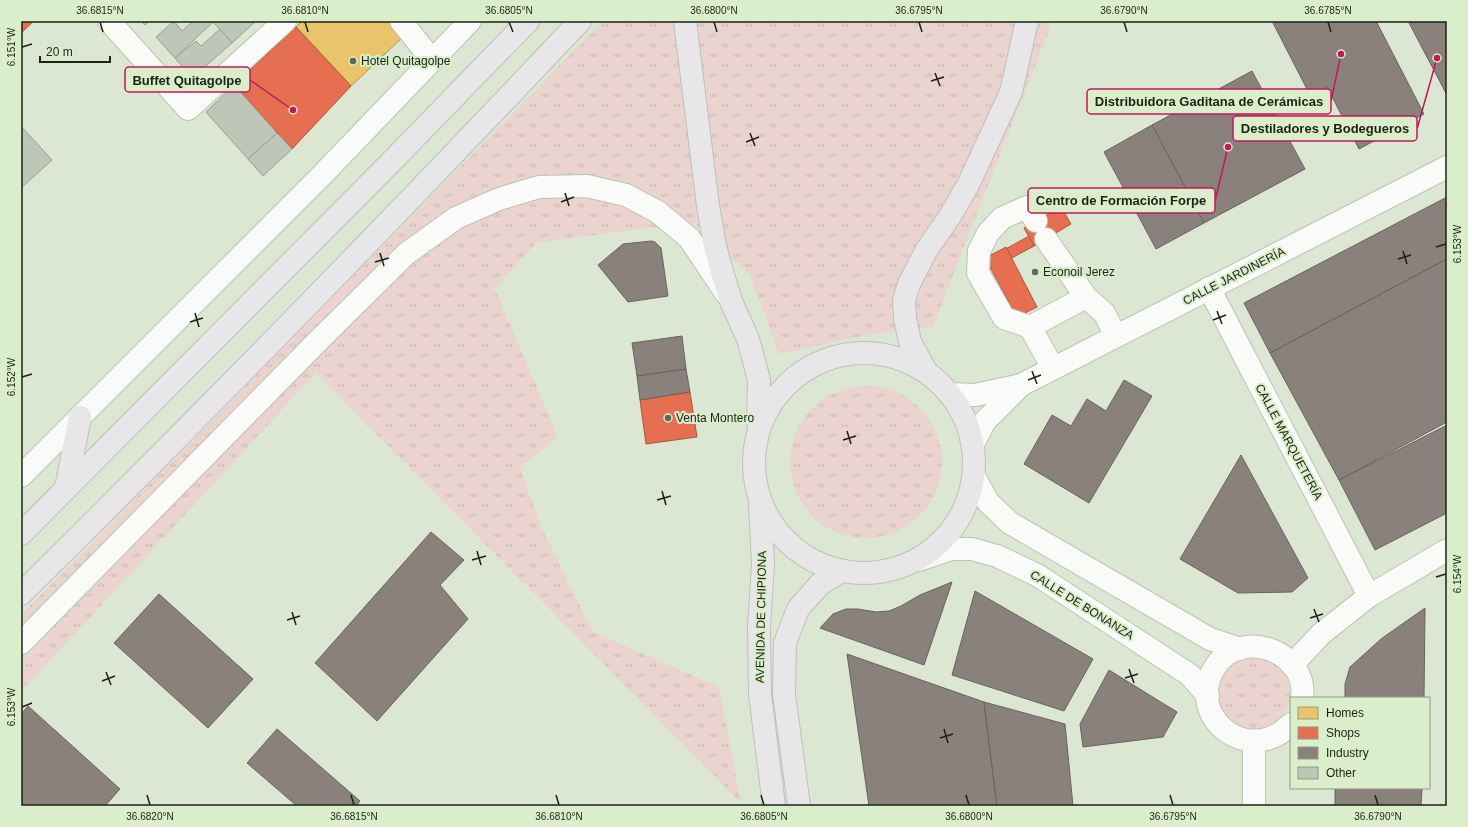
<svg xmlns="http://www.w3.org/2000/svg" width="1468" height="827" viewBox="0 0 1468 827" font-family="Arial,sans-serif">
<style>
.grass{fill:url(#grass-tufts)}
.homes{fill:#e9c46a;stroke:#ab9351}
.shops{fill:#e76f51;stroke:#aa583f}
.industry{fill:#8a817c;stroke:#69645d}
.building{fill:#bec6b8;stroke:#98a092}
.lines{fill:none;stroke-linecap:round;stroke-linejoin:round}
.minor-casing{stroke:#bbc4b5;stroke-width:24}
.major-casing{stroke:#bcc2b8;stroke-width:24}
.minor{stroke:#fafbf8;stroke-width:22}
.major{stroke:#e8e6e8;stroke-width:22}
.ticks{fill:none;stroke:#1b2216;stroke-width:1.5}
.poi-dot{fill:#5e6758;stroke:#daeecb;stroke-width:1.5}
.labels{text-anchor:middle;stroke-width:4;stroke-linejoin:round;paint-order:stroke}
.poi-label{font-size:12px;fill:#1b2216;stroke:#daeecb;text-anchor:start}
.street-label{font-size:12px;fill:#1b2216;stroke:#daeecb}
.leader{fill:none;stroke:#c2185b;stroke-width:1.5}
.callout-dot{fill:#c2185b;stroke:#daeecb;stroke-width:1.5}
.callout{fill:#daeecb;stroke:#c2185b;stroke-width:1.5}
.callout-label{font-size:13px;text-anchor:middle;font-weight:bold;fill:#1b2216}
.neatline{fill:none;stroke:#1b2216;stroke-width:1.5}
.ticks-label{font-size:10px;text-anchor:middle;fill:#1b2216}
</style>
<defs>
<pattern id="grass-tufts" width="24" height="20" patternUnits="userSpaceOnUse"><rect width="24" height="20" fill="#ebd4cf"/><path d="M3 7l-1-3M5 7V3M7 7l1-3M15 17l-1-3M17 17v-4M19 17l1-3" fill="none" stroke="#c9b6b1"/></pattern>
</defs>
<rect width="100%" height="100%" fill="#dbe6d3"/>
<g class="grass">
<path d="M603,21h447l-1,9 -116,296 -66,9 -88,19 -29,-79 -59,-53 -155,21 -41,46 63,148 -38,31 22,61 51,103 126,55 22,116 -425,-430 -295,319v-77z"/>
<circle cx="866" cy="462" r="76"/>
<circle cx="1254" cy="693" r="36"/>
</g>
<path class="homes" d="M302,21h90l13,14 -54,51 -55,-59z"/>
<g class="shops">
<path d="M21,21h13l-13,12z"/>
<path d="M296,27l55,59 -59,63 -58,-64z"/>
<path d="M1061,207l10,17 -37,22 -10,-18z"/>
<path d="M1029,236l5,10 -41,22 -5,-9z"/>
<path d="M1006,247l31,60 -20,10 -32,-59z"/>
<path d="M690,392l7,45 -51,7 -6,-44z"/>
</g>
<g class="industry">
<path d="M1272,21h104l48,93 -65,35 -32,-62 -17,8z"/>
<path d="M1408,21h39v74z"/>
<path d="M1252,71l53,98 -101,54 -52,-98z"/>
<path d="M1152,125l52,98 -48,26 -52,-97z"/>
<path d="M1447,197v62l-177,94 -26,-50z"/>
<path d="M651,241l4,1 6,6 7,48 -40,6 -30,-37 25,-21z"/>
<path d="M1447,259v163l-108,58 -69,-127z"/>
<path d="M682,336l4,33 -49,7 -5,-33z"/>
<path d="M686,369l4,23 -50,8 -3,-24z"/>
<path d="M1124,380l28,16 -63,107 -65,-39 28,-49 19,11 16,-27 19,12z"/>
<path d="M1447,425v88l-72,37 -36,-70z"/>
<path d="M1241,455l67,123 -16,14 -54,1 -58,-34z"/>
<path d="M431,532l33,28 -24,25 28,34 -91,102 -62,-58z"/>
<path d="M952,582l-28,83 -104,-37 13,-14 13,-5h12l18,3 13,-1 12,-5 19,-11z"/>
<path d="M975,591l118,68 -29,52 -112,-36z"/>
<path d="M159,594l94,85 -45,49 -94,-85z"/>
<path d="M1425,608l-1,90h-79v-14l5,-17 31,-28z"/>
<path d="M847,654l137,48 13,104h-128z"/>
<path d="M1109,670l68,42 -14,25 -80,10 -3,-23z"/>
<path d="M984,702l81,22 8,82h-76z"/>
<path d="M28,706l92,83 -15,17h-84v-92z"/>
<path d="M277,729l83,72 -4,5h-59l-50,-43z"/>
<path d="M1335,788h87l-1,18h-86z"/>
</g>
<g class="building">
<path d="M141,21h8l-4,4z"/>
<path d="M174,21l8,10 11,-10h21l-39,37 -19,-21z"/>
<path d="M215,21h41l-24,22 -19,-21z"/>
<path d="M220,29l12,14 -40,35 -17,-20 21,-17 5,5z"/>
<path d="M234,85l43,48 -29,26 -42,-47z"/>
<path d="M21,126l31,34 -31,28z"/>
<path d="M277,133l15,16 -29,27 -15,-17z"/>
</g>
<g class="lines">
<defs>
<g id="minor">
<path d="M109,21l79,88 97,-88"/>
<path d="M401,21l31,39"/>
<path d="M1046,239l40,58"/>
<path d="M1209,288l160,308"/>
<path d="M1030,327l-26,-9 -26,-45 1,-22 9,-18 14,-15 25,-11 9,14"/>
<path d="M1053,368l-23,-41 56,-30 18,16 12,23"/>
<path d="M951,394l24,1 46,-10 426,-218"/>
<path d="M973,444l12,-23 36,-36"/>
<path d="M21,476l303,-303 146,-152"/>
<path d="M974,476l14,26 22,21 200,116 30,10"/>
<path d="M918,560l33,-11h21l25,7 40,19 153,100 18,21"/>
<path d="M21,643l295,-300 90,-89 50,-36 43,-19 40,-12 48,-1 39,9 32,17 31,26 37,55"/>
<path d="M1292,665l29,-31 48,-38 78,-46"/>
<path d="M1291,724c-43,44 -107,-8 -76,-57 26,-41 94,-15 87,31"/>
<path d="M1254,806v-65"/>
</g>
<g id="major">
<path d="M685,21l23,185 7,40 5,19 11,36 17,38 11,41 -1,43"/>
<circle cx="864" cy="463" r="110"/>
<path d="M926,371l-16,-29 -5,-24 -1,-18 5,-16 17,-33 24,-35 18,-31 43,-93 16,-71"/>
<path d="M66,488l14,-71"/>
<path d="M760,506l3,58 -4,62 1,68 14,112"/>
<path d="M21,534l375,-377 132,-136"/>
<path d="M21,594c190,-188 376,-379 559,-573"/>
<path d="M799,806l-15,-112 1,-51 13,-34 22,-25 22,-13"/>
</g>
</defs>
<use href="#minor" class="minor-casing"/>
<use href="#major" class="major-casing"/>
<use href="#minor" class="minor"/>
<use href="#major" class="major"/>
</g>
<path class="ticks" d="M100,22l3,10M305,22l3,10M509,22l4,10M714,22l3,10M919,22l3,10M1124,22l3,10M1328,22l3,10M22,47l10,-3M935,73l5,13M931,81l13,-4M750,133l5,13M746,142l13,-5M565,193l4,13M561,202l13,-5M1436,247l10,-3M1403,251l4,13M380,253l4,13M1398,259l13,-4M375,262l14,-4M1217,311l5,13M195,313l4,14M1213,320l13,-5M190,322l13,-4M1032,371l5,13M22,377l10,-3M1028,380l13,-5M847,431l4,13M843,440l13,-4M662,491l4,14M657,500l14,-4M477,551l4,14M472,560l14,-4M1436,577l10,-3M1314,609l5,13M292,612l4,13M1310,618l13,-4M287,620l13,-4M1129,669l5,14M106,672l5,13M1125,678l13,-4M102,681l13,-5M22,707l10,-4M944,729l4,14M940,738l13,-4M147,795l3,10M351,795l3,10M556,795l3,10M761,795l3,10M966,795l3,10M1170,795l3,10M1375,795l3,10"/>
<g class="poi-dot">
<circle cx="353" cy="61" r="4"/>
<circle cx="1035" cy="272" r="4"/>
<circle cx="668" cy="418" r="4"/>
</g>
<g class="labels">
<g class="poi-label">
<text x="361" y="65">Hotel Quitagolpe</text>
<text x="1043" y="276">Econoil Jerez</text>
<text x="676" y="422">Venta Montero</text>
</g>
<g class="street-label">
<text transform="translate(1234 276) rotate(-27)" y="4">CALLE JARDINERÍA</text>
<text transform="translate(1289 442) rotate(62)" y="4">CALLE MARQUETERÍA</text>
<text transform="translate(1082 605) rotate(32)" y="4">CALLE DE BONANZA</text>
<text transform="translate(761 617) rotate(-89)" y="4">AVENIDA DE CHIPIONA</text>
</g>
</g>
<path class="leader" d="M293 110L250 80M1341 54L1331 101M1437 58L1417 129M1228 147L1215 201"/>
<g class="callout-dot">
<circle cx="293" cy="110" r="4"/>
<circle cx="1341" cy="54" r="4"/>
<circle cx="1437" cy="58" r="4"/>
<circle cx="1228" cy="147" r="4"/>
</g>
<g class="callout">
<rect x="125" y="67" width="125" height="25" rx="4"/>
<rect x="1087" y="89" width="244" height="25" rx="4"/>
<rect x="1233" y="116" width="184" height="25" rx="4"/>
<rect x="1028" y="188" width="187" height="25" rx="4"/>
</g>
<g class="callout-label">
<text x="187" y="85">Buffet Quitagolpe</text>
<text x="1209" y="106">Distribuidora Gaditana de Cerámicas</text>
<text x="1325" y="133">Destiladores y Bodegueros</text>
<text x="1121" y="205">Centro de Formación Forpe</text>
</g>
<rect width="1468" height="827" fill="none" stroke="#daeecb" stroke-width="44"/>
<rect x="1290" y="697" width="140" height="92" fill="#daeecb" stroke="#8e9c83"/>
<rect x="1298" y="707" width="20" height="12" fill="#e9c46a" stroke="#8e9c83"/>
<text x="1326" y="717" font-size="12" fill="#1b2216">Homes</text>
<rect x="1298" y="727" width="20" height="12" fill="#e76f51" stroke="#8e9c83"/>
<text x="1326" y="737" font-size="12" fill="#1b2216">Shops</text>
<rect x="1298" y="747" width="20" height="12" fill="#8a817c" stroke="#8e9c83"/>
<text x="1326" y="757" font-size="12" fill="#1b2216">Industry</text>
<rect x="1298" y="767" width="20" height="12" fill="#bec6b8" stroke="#8e9c83"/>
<text x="1326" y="777" font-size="12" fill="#1b2216">Other</text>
<path d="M40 56v6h70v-6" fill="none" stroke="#1b2216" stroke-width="2"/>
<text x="46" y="56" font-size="12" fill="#1b2216" stroke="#daeecb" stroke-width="3" paint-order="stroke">20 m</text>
<rect x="22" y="22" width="1424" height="783" class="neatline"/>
<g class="ticks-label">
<text x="100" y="14">36.6815°N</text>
<text x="305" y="14">36.6810°N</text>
<text x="509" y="14">36.6805°N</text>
<text x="714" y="14">36.6800°N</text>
<text x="919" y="14">36.6795°N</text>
<text x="1124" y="14">36.6790°N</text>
<text x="1328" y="14">36.6785°N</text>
<text transform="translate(11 47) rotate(-90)" y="4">6.151°W</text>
<text transform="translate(1457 244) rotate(-90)" y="4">6.153°W</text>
<text transform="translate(11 377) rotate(-90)" y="4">6.152°W</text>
<text transform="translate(1457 574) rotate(-90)" y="4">6.154°W</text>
<text transform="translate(11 707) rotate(-90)" y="4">6.153°W</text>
<text x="150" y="820">36.6820°N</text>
<text x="354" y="820">36.6815°N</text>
<text x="559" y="820">36.6810°N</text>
<text x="764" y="820">36.6805°N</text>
<text x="969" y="820">36.6800°N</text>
<text x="1173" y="820">36.6795°N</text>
<text x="1378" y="820">36.6790°N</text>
</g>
</svg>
